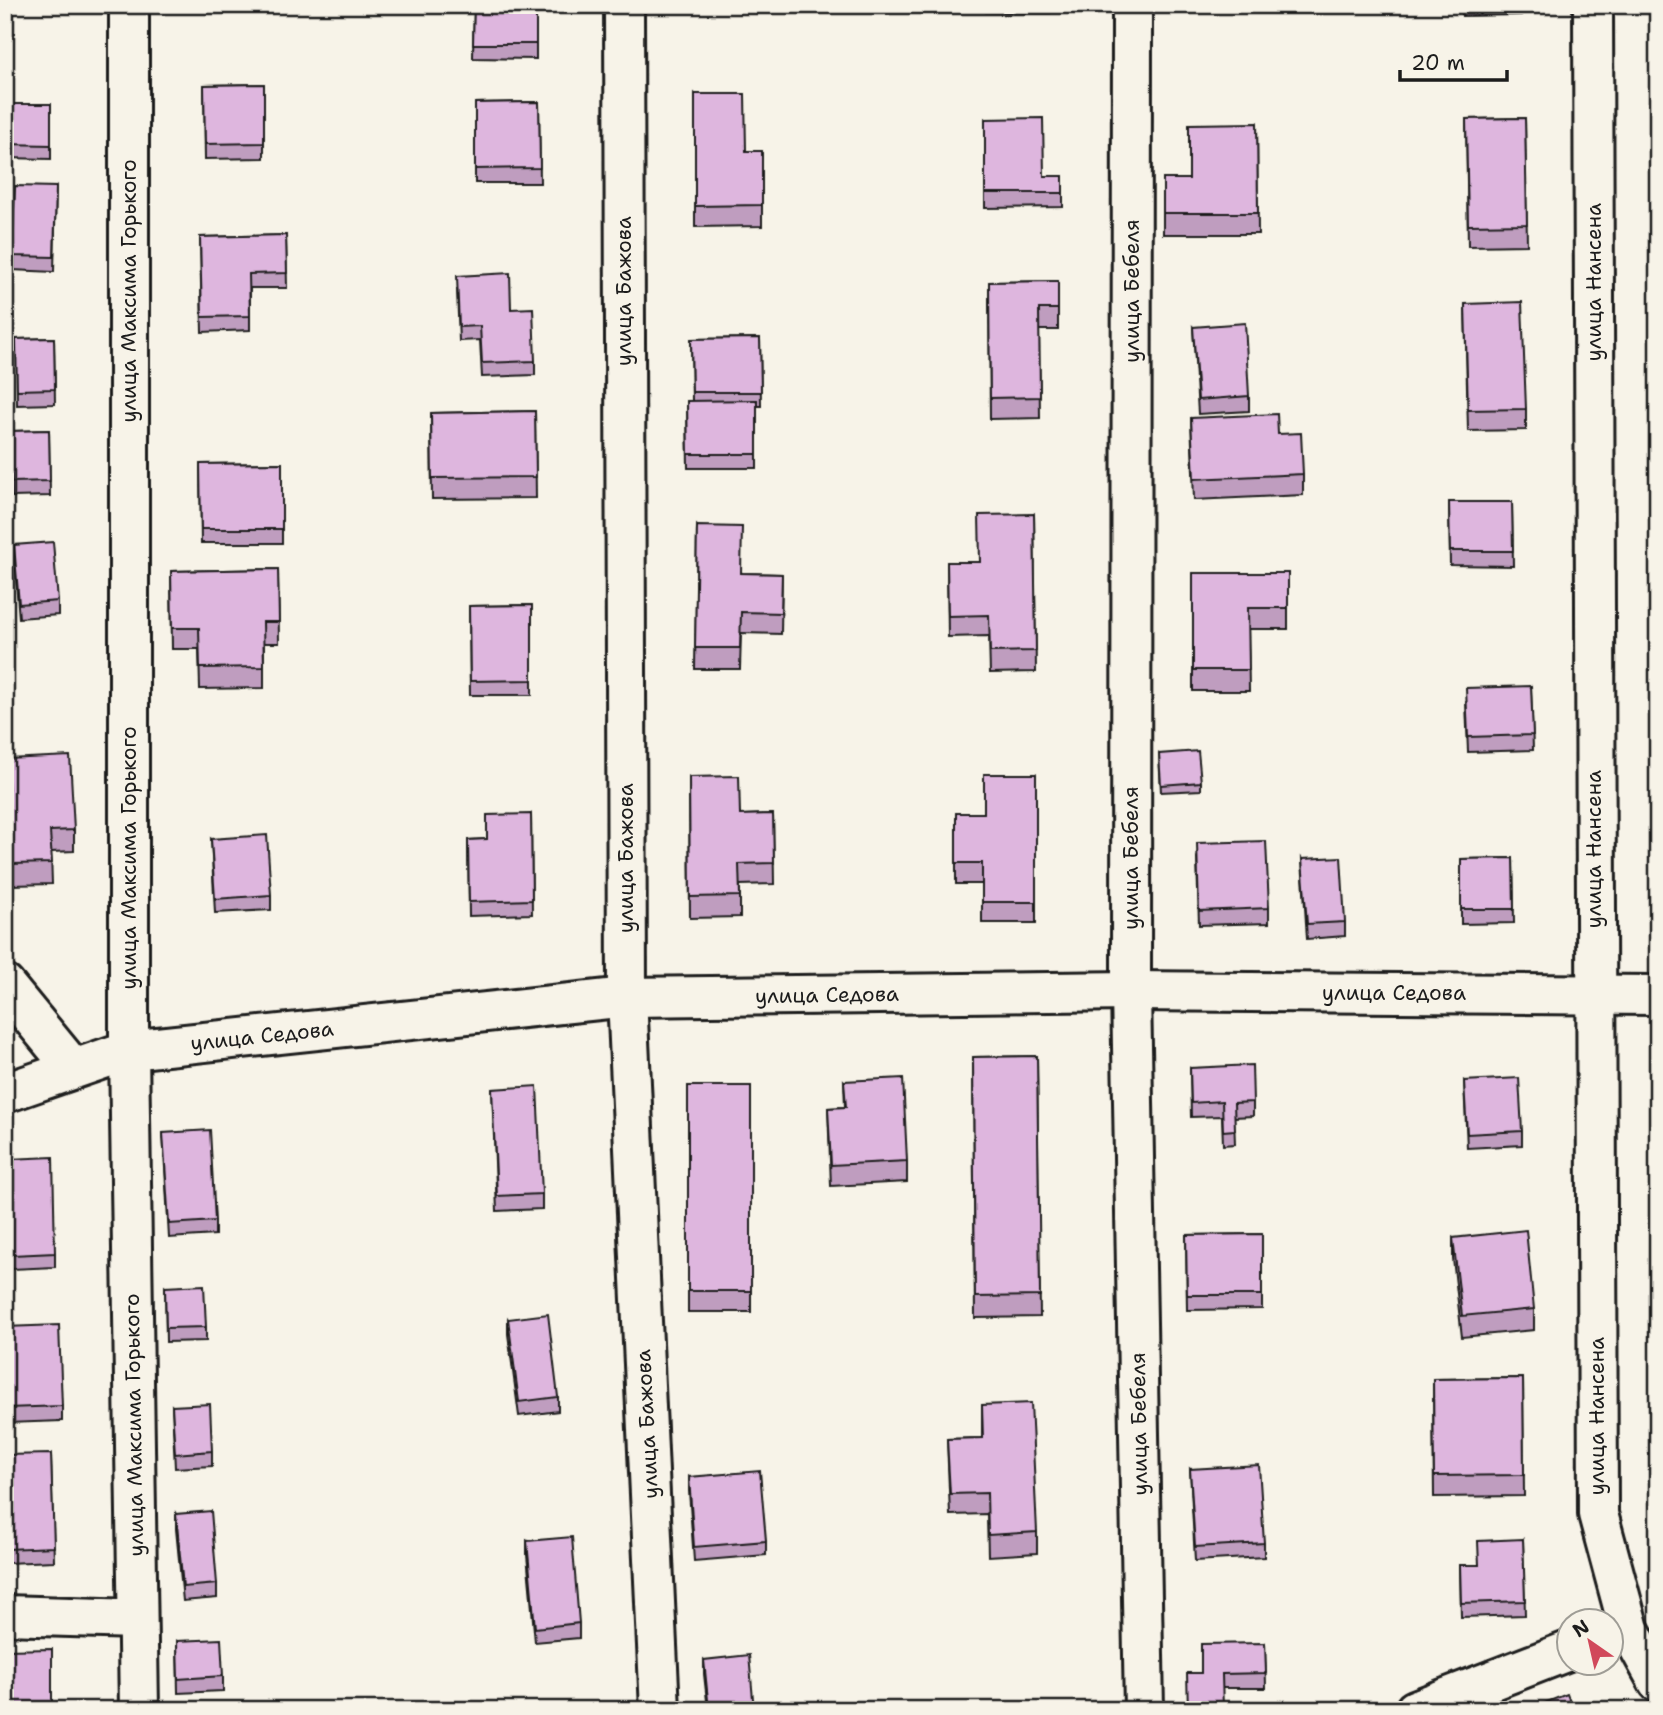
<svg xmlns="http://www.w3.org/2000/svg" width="1663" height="1715" viewBox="0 0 1663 1715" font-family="'Shantell Sans',sans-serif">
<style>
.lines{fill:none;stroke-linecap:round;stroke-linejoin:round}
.minor-casing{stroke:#1c1c1c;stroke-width:44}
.major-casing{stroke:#1c1c1c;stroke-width:44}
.minor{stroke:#f7f3e8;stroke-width:38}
.major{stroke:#f7f3e8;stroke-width:38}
.wall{fill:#bf9dbf;stroke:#1c1c1c;stroke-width:2}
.building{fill:#deb6de;stroke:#1c1c1c;stroke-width:2}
.labels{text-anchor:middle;stroke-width:5;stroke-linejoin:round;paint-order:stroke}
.street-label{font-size:21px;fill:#1c1c1c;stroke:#f7f3e8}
</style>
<rect width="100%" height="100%" fill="#f7f3e8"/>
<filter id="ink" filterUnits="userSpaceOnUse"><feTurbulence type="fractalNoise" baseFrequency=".0143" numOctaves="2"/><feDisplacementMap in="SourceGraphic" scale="14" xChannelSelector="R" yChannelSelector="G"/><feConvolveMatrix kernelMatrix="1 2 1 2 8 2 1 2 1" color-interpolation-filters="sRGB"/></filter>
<g filter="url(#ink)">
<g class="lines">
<defs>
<g id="minor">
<path d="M129,5v1045l10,660"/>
<path d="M624,5l3,992 33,713"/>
<path d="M1132,5l-1,986 13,719"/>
<path d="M5,985l68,83"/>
<path d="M5,1093l124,-43 498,-53 504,-6 527,4"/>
<path d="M5,1615l131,4"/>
<path d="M1415,1710l153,-59"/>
</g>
<path id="major" d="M1593,5l5,1509 31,115 29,53"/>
</defs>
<use href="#minor" class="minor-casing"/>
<use href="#major" class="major-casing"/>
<use href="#minor" class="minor"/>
<use href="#major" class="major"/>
</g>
<g class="wall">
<path d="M474,5h62v54l-63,-1z"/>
<path d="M986,5h64v8l-64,-1z"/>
<path d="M1190,5h65l-65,6z"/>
<path d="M1462,5h59v10l-59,1z"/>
<path d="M264,84v74l-59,1 -1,-74z"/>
<path d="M695,94l51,57h16v75l-67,1z"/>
<path d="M539,102l1,81h-65v-80z"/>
<path d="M5,104h46v55l-46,-1z"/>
<path d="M1525,118l2,127 -59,1 -2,-127z"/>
<path d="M985,119l59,57h19v31l-78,1z"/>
<path d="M1257,123l1,111h-95v-55h26z"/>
<path d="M56,187l-2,85 -42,-2v-14z"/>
<path d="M286,235l1,53h-37v42l-48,2 -2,-95z"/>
<path d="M1058,281v49h-19l1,88 -50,1 -1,-137z"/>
<path d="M457,290l54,19 24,52v14l-53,2 -2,-37 -21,1z"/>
<path d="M1465,304l61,105v21l-58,1z"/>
<path d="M1193,327l56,69v15l-51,3z"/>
<path d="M54,338l1,66 -38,1 -1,-66z"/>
<path d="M760,338l1,68h-4v62h-69l-1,-67h5l-1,-62z"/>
<path d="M535,411l1,87 -104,1 -1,-86z"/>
<path d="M1191,418l87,16 25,40v21l-109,5z"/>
<path d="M49,430l1,66 -38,1 -1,-66z"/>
<path d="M282,463v80h-81l-1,-79z"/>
<path d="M1449,502h63l1,64 -63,-1z"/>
<path d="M1034,514l2,158 -46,1 -1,-37 -41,1 -1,-75h33z"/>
<path d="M697,526l45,47 40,1 -1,60 -40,-1 -1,36h-45z"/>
<path d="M14,545l44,56v14l-39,3 -5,-59z"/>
<path d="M278,569l1,74h-15v45l-64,1 -1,-40h-27l-1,-78z"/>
<path d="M1193,573h95v56h-40l1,62h-56z"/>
<path d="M532,605v90h-62l-1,-89z"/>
<path d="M1531,686l2,64 -65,2 -2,-50z"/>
<path d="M1159,754l42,28v8l-40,2z"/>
<path d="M7,759l67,71v21l-23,1 1,32 -40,1 -5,-105z"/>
<path d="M1036,774v149h-54v-39h-26v-71h28z"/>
<path d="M689,777l51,38 33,-1 1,70 -34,1v32l-50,1z"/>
<path d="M531,814l1,100 -63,2 -1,-76 19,-1z"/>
<path d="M211,839l60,56v15l-56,3z"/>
<path d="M1197,858l72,50v15l-70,2z"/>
<path d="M1513,858l1,65 -53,1v-65z"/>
<path d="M1302,859l43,63v14l-38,3z"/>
<path d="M1037,1056l3,261 -65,1 -2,-261z"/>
<path d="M1190,1068l63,34v14l-19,1 1,27 -12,1 -1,-29 -31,1z"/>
<path d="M844,1081l63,80v21l-76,4 -3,-78 17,-1z"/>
<path d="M1464,1081l58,50v14l-55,3z"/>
<rect x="688" y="1086" width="63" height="226"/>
<path d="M492,1089l50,105v15l-45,2z"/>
<path d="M163,1133l52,88v14l-46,3z"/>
<path d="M9,1173l46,80v14l-43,2z"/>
<path d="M1262,1234v75l-75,1 -1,-75z"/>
<path d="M1453,1238l81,71v21l-72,7 -9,-78z"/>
<path d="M165,1287l41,40v14l-40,1z"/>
<path d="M508,1319l50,78v14l-39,5 -11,-82z"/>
<path d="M5,1327l57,79v15l-55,2z"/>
<path d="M1523,1378l1,118 -90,1 -1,-118z"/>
<path d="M982,1405l55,127v21l-49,3 -1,-42 -37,1 -3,-76 35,-1z"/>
<path d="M172,1406l40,45v15l-37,2z"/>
<path d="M51,1454l3,107 -47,2 -2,-64z"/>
<path d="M1190,1469l74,74v14l-69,4z"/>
<path d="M689,1477l77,64v14l-72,6 -5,-70z"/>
<path d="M176,1514l41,70v14l-34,3 -7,-72z"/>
<path d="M1523,1539l2,76 -64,2 -1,-52h19z"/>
<path d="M527,1541l52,82v15l-44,4 -8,-87z"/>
<path d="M177,1641l46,35v15l-45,2z"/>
<path d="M1265,1643l1,45h-44l-21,-15z"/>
<path d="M704,1660l50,50h-46l-4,-36z"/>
</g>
<g class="building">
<path d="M474,5h62v39h-63z"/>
<path d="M264,84v59l-59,1 -1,-59z"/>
<path d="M695,94h50l1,57h16v54l-67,1z"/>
<path d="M539,102l1,66 -65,1v-66z"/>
<path d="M5,104h46v41l-46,-1z"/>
<path d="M1043,118l1,58h19v17h-78v-74z"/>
<path d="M1525,118l2,106 -59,1 -2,-106z"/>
<path d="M1257,123l1,90h-95v-34h26v-55z"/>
<path d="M15,186l41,1 -2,70 -42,-1z"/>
<path d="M286,235l1,38 -38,1 1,42 -48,1 -2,-80z"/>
<path d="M510,273l1,36 22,-1 2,53 -53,2 -2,-37 -21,1 -2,-51z"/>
<path d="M1058,281v28h-19l1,88 -50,1 -1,-116z"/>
<path d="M1522,302l4,107 -58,1 -3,-106z"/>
<path d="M1245,323l4,73 -51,4 -5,-73z"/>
<path d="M54,338l1,51 -38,1 -1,-51z"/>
<path d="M760,338l1,54h-69l-1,-53z"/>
<path d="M757,400v54h-69l-1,-53z"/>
<path d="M535,411l1,66 -104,1 -1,-65z"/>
<path d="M1277,414l1,20 23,-1 2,41 -109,5 -3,-61z"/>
<path d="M49,430l1,51 -38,1 -1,-51z"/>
<path d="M282,463v66h-81l-1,-65z"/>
<path d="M1449,502h63l1,49h-63z"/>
<path d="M1034,514l2,137 -46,1 -1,-37 -41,1 -1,-54h33l-1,-47z"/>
<path d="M697,526l45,1 -1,46 41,1 -1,39 -40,-1 -1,36h-45z"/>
<path d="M53,542l5,59 -39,3 -5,-59z"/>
<path d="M278,569l1,53h-16l1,45 -64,1 -1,-40h-27l-1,-57z"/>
<path d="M1193,573h95v35h-40l1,62h-56z"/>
<path d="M532,605v75l-62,1 -1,-75z"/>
<path d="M1531,686l2,49 -65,2 -2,-49z"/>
<path d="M1198,751l3,31 -40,3 -2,-31z"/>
<path d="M70,756l4,74 -24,1 2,32 -40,1 -5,-105z"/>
<path d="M984,774h52v128h-54v-39h-26v-50h28z"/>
<path d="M739,776l1,39 33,-1 1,49 -35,1 1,32 -50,1 -1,-120z"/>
<path d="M531,814l1,86 -63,2 -1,-62 19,-1v-24z"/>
<path d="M267,835l4,60 -56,4 -4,-60z"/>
<path d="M1266,841l3,67 -70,3 -2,-68z"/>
<path d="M1341,857l4,65 -38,2 -5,-65z"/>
<path d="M1513,858l1,51h-53v-50z"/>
<path d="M1037,1056l3,240 -65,1 -2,-240z"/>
<path d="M1252,1065l1,37 -19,1 1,27 -12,1 -1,-30 -31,2 -1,-35z"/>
<path d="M903,1078l4,83 -76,4 -3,-57 18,-1 -2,-26z"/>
<path d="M1519,1078l3,53 -55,3 -3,-53z"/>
<path d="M537,1086l5,108 -45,2 -5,-107z"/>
<rect x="688" y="1086" width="63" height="205"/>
<path d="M210,1130l5,91 -46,3 -6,-91z"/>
<path d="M53,1157l2,96 -43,2 -3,-96z"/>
<path d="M1526,1230l8,79 -72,7 -9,-78z"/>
<path d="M1262,1234v61h-75l-1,-60z"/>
<path d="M204,1285l2,42 -40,1 -1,-41z"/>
<path d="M548,1314l10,83 -39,5 -11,-83z"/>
<path d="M59,1325l3,81 -55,2 -2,-81z"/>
<path d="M1523,1378l1,97 -90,1 -1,-97z"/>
<path d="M1031,1403l6,129 -49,3 -1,-42 -37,1 -3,-55 36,-1 -1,-33z"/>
<path d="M210,1404l2,47 -37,3 -3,-48z"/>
<path d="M51,1454l3,93 -47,2 -2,-94z"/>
<path d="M1259,1465l5,78 -69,4 -5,-78z"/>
<path d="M760,1471l6,70 -72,6 -5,-70z"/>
<path d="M211,1511l6,73 -34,3 -7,-73z"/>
<path d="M572,1537l7,86 -44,5 -8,-87z"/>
<path d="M1523,1539l2,62 -64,2 -1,-38h19l-1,-24z"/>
<path d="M221,1639l2,37 -45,3 -1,-38z"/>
<path d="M1265,1643l1,30 -44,1 1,36h-35l-1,-37h14v-29z"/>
<path d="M52,1649v61h-47v-60z"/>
<path d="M749,1655l5,55h-45l-5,-50z"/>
<path d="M1567,1694l6,16h-46z"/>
</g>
</g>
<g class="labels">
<g class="street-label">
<text transform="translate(1594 282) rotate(-90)" y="7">улица Нансена</text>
<text transform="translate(129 291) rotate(-90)" y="7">улица Максима Горького</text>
<text transform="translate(624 291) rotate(-90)" y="7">улица Бажова</text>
<text transform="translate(1132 291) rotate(-90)" y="7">улица Бебеля</text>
<text transform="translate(1594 849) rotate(-90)" y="7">улица Нансена</text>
<text transform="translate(129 858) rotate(-90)" y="7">улица Максима Горького</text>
<text transform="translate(626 858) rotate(-90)" y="7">улица Бажова</text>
<text transform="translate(1131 858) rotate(-90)" y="7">улица Бебеля</text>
<text x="1394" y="1000">улица Седова</text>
<text transform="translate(827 995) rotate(-1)" y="7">улица Седова</text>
<text transform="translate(262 1036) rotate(-6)" y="7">улица Седова</text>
<text transform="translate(1597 1416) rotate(-90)" y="7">улица Нансена</text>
<text transform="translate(647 1424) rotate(-93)" y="7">улица Бажова</text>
<text transform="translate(1139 1424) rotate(-91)" y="7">улица Бебеля</text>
<text transform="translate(134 1425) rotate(-91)" y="7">улица Максима Горького</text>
</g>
</g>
<rect width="1663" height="1715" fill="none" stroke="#f7f3e8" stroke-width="28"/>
<rect x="14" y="14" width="1635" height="1687" fill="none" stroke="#1c1c1c" stroke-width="2.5" filter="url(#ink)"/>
<g transform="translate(1590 1642) rotate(326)"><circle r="33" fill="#f7f3e8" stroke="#9f9d96" stroke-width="2"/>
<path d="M0-5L12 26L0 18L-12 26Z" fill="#d1495b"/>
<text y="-10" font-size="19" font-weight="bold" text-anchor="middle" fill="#1c1c1c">N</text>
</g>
<path d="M1400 70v10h107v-10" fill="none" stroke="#1c1c1c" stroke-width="3.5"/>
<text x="1411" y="70" font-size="21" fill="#1c1c1c" stroke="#f7f3e8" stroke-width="5" paint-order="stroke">20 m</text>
</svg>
